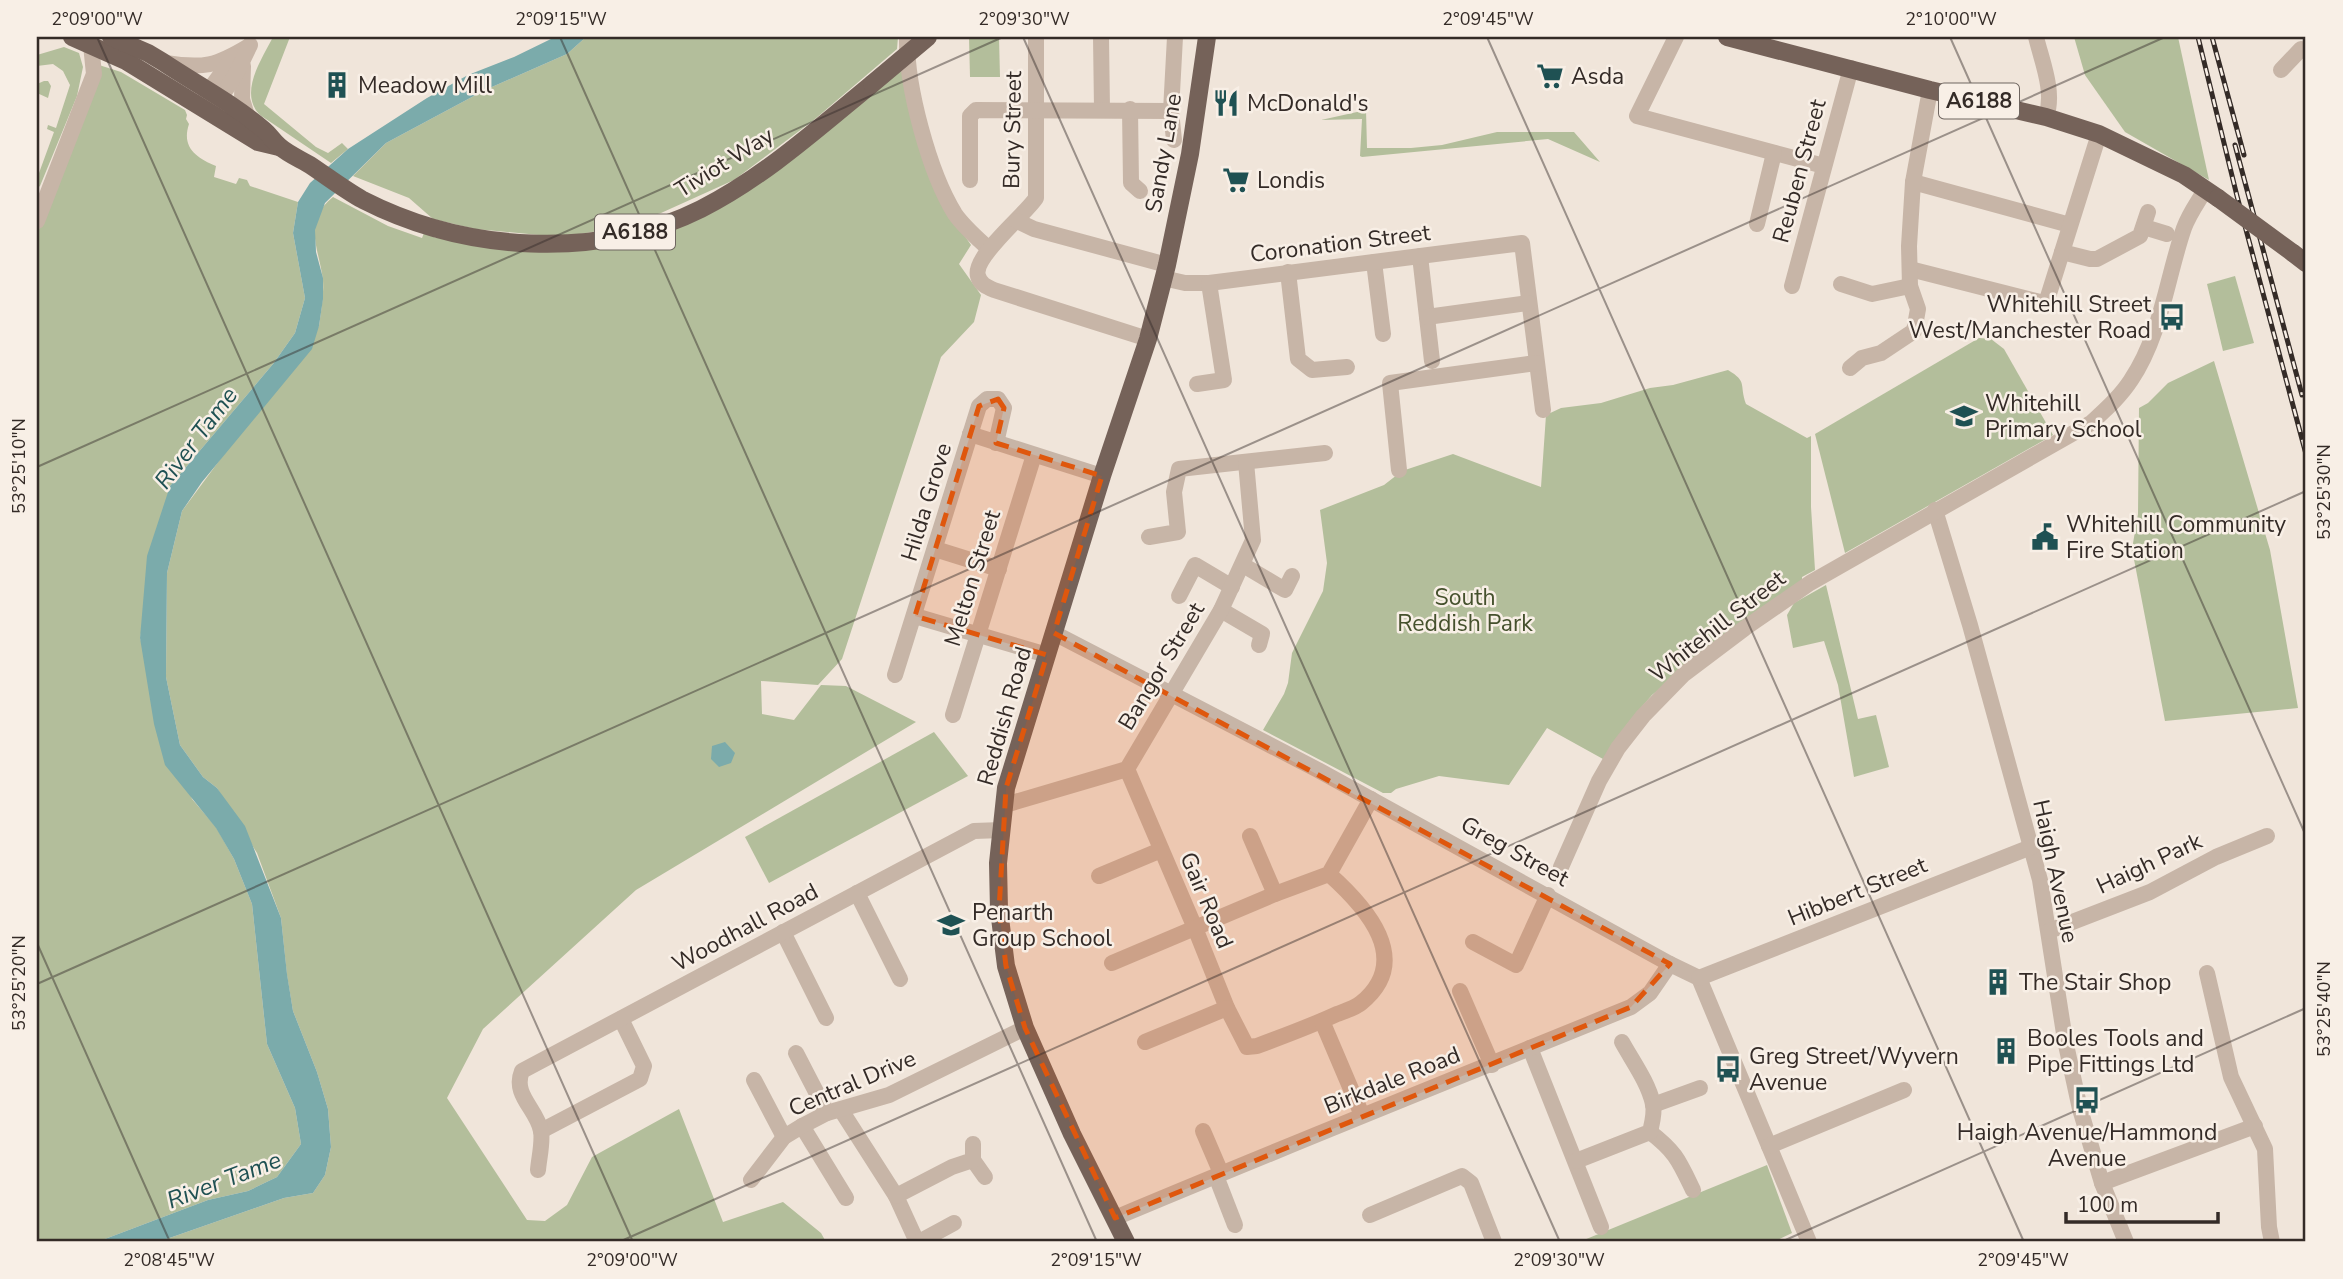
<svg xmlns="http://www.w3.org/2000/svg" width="2343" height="1279" viewBox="0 0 2343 1279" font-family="'Nunito Sans',sans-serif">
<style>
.green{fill:#b3be9b}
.water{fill:#7babab}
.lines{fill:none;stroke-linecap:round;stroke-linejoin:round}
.minor{stroke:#c7b5a7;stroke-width:16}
.major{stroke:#756259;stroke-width:18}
.rail-casing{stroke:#342b27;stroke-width:5}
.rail{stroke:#f8efe6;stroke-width:2.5;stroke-dasharray:8;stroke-linecap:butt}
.major-bridge{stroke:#756259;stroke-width:18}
.marked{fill:#df570d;fill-opacity:0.2;stroke:#df570d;stroke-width:5;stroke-dasharray:14 9;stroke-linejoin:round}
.ticks{fill:none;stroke:#342b27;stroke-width:2;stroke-opacity:0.45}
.labels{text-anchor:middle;stroke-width:5;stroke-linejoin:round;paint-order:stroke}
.shield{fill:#f8efe6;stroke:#6f6660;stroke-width:2}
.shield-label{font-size:21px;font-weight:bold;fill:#342b27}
.poi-label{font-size:23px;fill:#342b27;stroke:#f8efe6;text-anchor:start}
.street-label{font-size:23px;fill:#342b27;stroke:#f8efe6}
.park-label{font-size:23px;fill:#45512d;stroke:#f8efe6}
.water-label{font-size:24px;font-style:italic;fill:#1f5153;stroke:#f8efe6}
.neatline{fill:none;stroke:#342b27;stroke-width:2.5}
.ticks-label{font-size:18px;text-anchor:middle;fill:#342b27}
</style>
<rect width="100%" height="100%" fill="#f0e5da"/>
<g class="green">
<path d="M273,37h17l-26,67 52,43 12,6 14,-10 6,6 -17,14 -71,-48c-22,-22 2,-56 13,-78z"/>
<path d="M586,37h312l-1,12 -82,70 -81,61 -73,33 -56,17 -45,7 -85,-8 -42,-10 -24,-21 -56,-22 33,-33 99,-53 82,-36z"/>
<path d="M969,37h30l1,40h-30z"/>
<path d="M2074,37h104l31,143 -84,-48 -40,-57z"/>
<path d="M64,47l15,6 4,14 -6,29 -37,90 -3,2v-16l2,1 15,-41 -7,-3 1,-4 8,3 14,-43 -7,-14 -10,-7 -16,2v-11z"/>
<path d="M99,65l22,7 64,38 2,5 -1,4 3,5c-8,24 8,34 27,42l-2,11 22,7 3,-6 8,2 3,6 48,16 -5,31 12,65 -10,35 -22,31 -103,122 -30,152 52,161 24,28 18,32 18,45 15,140 28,64 6,36 -24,33 -29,14 -40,9 -111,42h-60v-1008l46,-117z"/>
<path d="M902,68l39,134 30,43 -12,19 22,31 -7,27 -33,35 -99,302 -24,26 -57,-4 1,33 32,6 27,-35 25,1 70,36 -280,168 -153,139 -36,69 80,122 18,1 22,-16 25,-48 87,-48 44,113 60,-20 38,31 5,9h-668l126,-44 29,-5 12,-18 6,-28 -3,-38 -11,-37 -24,-61 -6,-36 -6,-57 -24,-65 -40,-65 -14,-11 -23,-32 -14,-68 1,-104 15,-62 137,-185c2,-15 5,-30 4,-45 -3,-31 -22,-59 10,-84l55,29 34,12 2,-5 12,5 1,-4 178,10 201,-104 52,-42z"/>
<path d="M44,81h4l3,5 -3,12 -11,-5v-9z"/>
<path d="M1366,110l1,38h44l31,-3 55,-13h77l26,30 -52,-23 -186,18 -2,-1 2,-37 -41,1z"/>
<path d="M2235,276l19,67 -31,8 -16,-67z"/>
<path d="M1979,338l12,1 13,10 49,86 -208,118 -30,-119z"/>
<path d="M2214,361l56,189 28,158 -133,13 -33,-172 6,-35 1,-106 9,-5 20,-20z"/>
<path d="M1728,370c20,12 11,14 18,34l61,34 4,-2v71l4,63 -13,7v4l-35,23 -115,91 -24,28 -25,36 -56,-31 -38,57 -70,-9 -43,13 -5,4h-8l-120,-63 21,-36 4,-11 4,-30 31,-62 4,-28 -7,-53 64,-25 18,-14 51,-17 88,33 5,-72 15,-7 40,-5 49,-15 23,-3z"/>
<path d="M1826,585l32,134 18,-4 13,52 -35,10 -16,-92 -14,-44 -31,7 -6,-33 7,-12z"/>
<path d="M934,732l34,44 -199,107 -24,-46z"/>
<path d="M1767,1165l25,68 -19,9h-194z"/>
</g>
<g class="water">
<path d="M555,37h31l-19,17 -82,36 -99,53 -61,60 -10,27 1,22 7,26v21l-4,27 -7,23 -110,133 -20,29 -15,62 -1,104 14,68 23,32 14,11 28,38 36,92 6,56 6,37 24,61 11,37 3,38 -6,28 -12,18 -29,5 -126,44h-61l111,-42 40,-9 29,-14 24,-33 -6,-36 -28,-64 -15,-140 -18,-45 -18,-31 -51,-63 -11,-41 -14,-86 7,-82 23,-70 103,-122 22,-31 10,-35 -12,-65 5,-31 12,-19 38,-34 79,-51 41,-23 46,-18z"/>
<path d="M725,742l10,11 -4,10 -12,4 -8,-8 1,-13z"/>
</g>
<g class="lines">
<g class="minor">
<path d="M907,37c-1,49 22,135 48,177 9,13 22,24 34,35"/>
<path d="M1036,37v161c-11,17 -64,59 -58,78 2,8 9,11 16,14l154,49"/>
<path d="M1101,37l1,72"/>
<path d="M1676,37l-39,79 187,50"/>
<path d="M2036,37c6,25 19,55 10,80"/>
<path d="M165,63c39,6 51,3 84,-17"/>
<path d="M243,66l-1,33 6,20"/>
<path d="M2281,70l20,-21"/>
<path d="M204,102l9,-17 21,-29"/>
<path d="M214,108l22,-34 14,-29"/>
<path d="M1130,109l1,74 9,8"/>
<path d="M1174,140l-3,-29 4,-74"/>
<path d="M970,180v-64l6,-6 195,1"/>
<path d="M1913,182l157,43"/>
<path d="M37,221l57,-147 -3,-29"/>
<path d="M1017,221l17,8 133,36"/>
<path d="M1757,224l17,-71"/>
<path d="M2144,227l23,7"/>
<path d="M2062,252l28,7h7l43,-23 8,-24"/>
<path d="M1420,256l12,105"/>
<path d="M1374,262l9,72"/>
<path d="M1910,269l134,34 3,-3 52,-166"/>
<path d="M1288,272l10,87 14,11 35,-3"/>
<path d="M1163,278l22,5h24l313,-40 21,167"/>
<path d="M1841,284l31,10 38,-8"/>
<path d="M1792,286l59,-218"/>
<path d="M1427,317l101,-14"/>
<path d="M1850,368l12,-10 19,-5 33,-22 4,-22 -8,-23 -1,-40 4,-64 17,-92"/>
<path d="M1197,384l27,-4 -15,-97"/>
<path d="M970,434l132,42"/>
<path d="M1399,470l-9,-87 146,-20"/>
<path d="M1935,510l35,115 70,255 25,160 15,69 22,74 24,59"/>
<path d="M1149,537l29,-5 -4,-40 5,-23 146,-16"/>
<path d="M935,549l64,20"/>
<path d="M1243,565l42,25 7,-14"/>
<path d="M1179,596l16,-31 37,22"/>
<path d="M1221,610l41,24 -3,11"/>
<path d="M915,616l132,39"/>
<path d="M1054,633l264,137 352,194 29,14 110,264"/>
<path d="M895,675l84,-269 8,-7h11l6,9 -8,35"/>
<path d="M953,715l81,-260"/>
<path d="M1127,769l68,159 32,80 20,39 10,-1c27,-10 54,-20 80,-32 8,-3 18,-6 24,-11 53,-43 5,-96 -32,-129"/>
<path d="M1005,805l122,-36 94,-159 32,-70 -7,-78"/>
<path d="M1250,836l25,58"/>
<path d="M1561,867l38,-86 19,-33 25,-32 41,-42 61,-46 65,-45 281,-160c14,-13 29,-26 40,-43 30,-44 36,-103 53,-152 5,-14 14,-26 21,-38"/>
<path d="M1099,876l62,-26"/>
<path d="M857,893l43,86"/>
<path d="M2049,931l101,-39 66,-35 51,-21"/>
<path d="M783,932l43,86"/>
<path d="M1473,942l43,23 32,-70"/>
<path d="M1112,963l163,-69 54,-20 42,-75"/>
<path d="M2207,973l24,104 34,72 4,78 3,15"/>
<path d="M1699,978l332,-131"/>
<path d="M1460,991l32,74"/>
<path d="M1322,1021l40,94"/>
<path d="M1145,1042l82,-34"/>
<path d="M1530,1048l71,179"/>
<path d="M796,1053l31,60"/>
<path d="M754,1080l30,57"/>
<path d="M1653,1105l47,-17"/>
<path d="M841,1110l55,86 21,46"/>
<path d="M802,1126l44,72"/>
<path d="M541,1131l99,-52 4,-13 -23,-47"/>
<path d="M1203,1131l18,42"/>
<path d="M1650,1132c26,20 29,29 43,58"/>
<path d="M1769,1146l135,-56"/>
<path d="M973,1160l12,17"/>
<path d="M1576,1161l74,-29c2,-9 5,-19 3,-28 -5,-22 -20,-42 -31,-62"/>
<path d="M538,1170c1,-12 5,-28 3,-39 -4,-22 -29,-36 -19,-60l452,-240 28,-1"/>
<path d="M1216,1176l19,49"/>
<path d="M751,1180l33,-43 18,-11 25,-13 62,-18 136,-67"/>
<path d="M2102,1183l153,-57"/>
<path d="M896,1196l56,-29 21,-7v-16"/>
<path d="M1370,1215l92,-39 9,7 23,59"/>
<path d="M1115,1218c171,-72 344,-141 516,-211l19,-14 20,-29"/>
<path d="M919,1242l35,-19"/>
</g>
<g class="major">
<path d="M72,37l54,24 132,81 21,5"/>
<path d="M111,37l37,16 15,9c33,22 71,42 101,68 6,5 9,11 15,16 9,8 21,13 31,19 18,12 35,25 53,35 102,52 234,61 338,9 63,-32 116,-80 171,-125"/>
<path d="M1727,37l203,53 116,27 53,17 85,41 34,23"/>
<path d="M2293,253l13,10"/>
<path d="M1126,1242l-54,-108 -47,-106 -19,-62 -7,-56 -1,-47 8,-75 96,-312 46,-137 19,-74 23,-111 17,-117"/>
</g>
<defs>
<g id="rail">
<path d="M2198,37l39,159 69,258"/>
<path d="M2212,37l32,118"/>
<path d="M2235,145l67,250"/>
</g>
</defs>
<use href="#rail" class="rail-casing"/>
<use href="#rail" class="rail"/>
<g class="major-bridge">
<path d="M872,84l56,-47"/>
<path d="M2218,198l75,55"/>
</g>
</g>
<path class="marked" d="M998,399l6,9 -8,35 106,33 -48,157 616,331 -39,43 -516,211 -90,-190 -19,-62 -7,-56 7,-122 41,-133 -132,-39 64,-210z"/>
<path class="ticks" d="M97,37l536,1205M560,37l537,1205M1023,37l537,1205M1487,37l537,1205M1950,37l356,799M37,467l966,-430M37,943l133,299M37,984l2128,-947M619,1242l1687,-751M1781,1242l525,-234"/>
<defs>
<symbol id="supermarket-bare" viewBox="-9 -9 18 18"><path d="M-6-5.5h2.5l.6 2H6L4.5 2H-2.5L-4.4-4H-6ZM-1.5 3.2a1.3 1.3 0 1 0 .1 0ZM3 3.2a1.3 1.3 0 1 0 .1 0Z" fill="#1f5153" stroke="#f8efe6" stroke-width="2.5" paint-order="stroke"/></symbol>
<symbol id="building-bare" viewBox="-9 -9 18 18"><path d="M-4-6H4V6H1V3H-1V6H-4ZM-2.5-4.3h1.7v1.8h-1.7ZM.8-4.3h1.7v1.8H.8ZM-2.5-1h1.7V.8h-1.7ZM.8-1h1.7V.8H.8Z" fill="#1f5153" stroke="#f8efe6" stroke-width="2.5" paint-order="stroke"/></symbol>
<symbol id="restaurant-bare" viewBox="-9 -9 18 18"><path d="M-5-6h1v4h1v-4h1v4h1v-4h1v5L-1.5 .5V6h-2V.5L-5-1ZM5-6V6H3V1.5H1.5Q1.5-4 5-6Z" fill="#1f5153" stroke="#f8efe6" stroke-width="2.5" paint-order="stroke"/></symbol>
<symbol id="bus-bare" viewBox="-9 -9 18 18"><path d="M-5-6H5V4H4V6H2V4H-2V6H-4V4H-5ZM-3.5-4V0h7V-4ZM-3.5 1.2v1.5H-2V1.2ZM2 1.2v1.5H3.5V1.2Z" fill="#1f5153" stroke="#f8efe6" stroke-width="2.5" paint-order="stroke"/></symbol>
<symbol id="school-bare" viewBox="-9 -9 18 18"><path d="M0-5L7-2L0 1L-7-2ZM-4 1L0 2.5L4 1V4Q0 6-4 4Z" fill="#1f5153" stroke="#f8efe6" stroke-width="2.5" paint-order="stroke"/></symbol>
<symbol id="civic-bare" viewBox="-9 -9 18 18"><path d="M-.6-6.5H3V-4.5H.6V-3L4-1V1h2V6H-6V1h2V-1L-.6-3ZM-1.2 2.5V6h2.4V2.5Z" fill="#1f5153" stroke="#f8efe6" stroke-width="2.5" paint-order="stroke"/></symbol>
</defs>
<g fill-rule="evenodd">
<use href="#supermarket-bare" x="1531" y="57" width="38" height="38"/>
<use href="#building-bare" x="318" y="66" width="38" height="38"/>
<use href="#restaurant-bare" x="1207" y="84" width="38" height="38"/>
<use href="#supermarket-bare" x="1217" y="161" width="38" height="38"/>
<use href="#bus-bare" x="2153" y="298" width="38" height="38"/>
<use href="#school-bare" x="1945" y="397" width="38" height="38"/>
<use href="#civic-bare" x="2026" y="518" width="38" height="38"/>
<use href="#school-bare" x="932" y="906" width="38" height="38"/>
<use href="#building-bare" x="1979" y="963" width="38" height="38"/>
<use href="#building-bare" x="1987" y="1032" width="38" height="38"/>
<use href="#bus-bare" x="1709" y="1050" width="38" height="38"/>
<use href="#bus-bare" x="2068" y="1081" width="38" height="38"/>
</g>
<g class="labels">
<g class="shield">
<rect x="1939" y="83.5" width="80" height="35" rx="5"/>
<rect x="595" y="214.5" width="80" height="35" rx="5"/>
</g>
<g class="shield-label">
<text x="1979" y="108">A6188</text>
<text x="635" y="239">A6188</text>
</g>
<g class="poi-label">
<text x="1571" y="84">Asda</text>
<text x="358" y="93">Meadow Mill</text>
<text x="1247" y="111">McDonald's</text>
<text x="1257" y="188">Londis</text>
<text x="2151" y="312" text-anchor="end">Whitehill Street<tspan x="2151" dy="26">West/Manchester Road</tspan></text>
<text x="1985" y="411">Whitehill<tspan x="1985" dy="26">Primary School</tspan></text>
<text x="2066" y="532">Whitehill Community<tspan x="2066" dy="26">Fire Station</tspan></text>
<text x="972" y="920">Penarth<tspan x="972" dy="26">Group School</tspan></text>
<text x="2019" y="990">The Stair Shop</text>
<text x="2027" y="1046">Booles Tools and<tspan x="2027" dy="26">Pipe Fittings Ltd</tspan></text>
<text x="1749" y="1064">Greg Street/Wyvern<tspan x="1749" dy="26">Avenue</tspan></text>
<text x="2087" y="1140" text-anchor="middle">Haigh Avenue/Hammond<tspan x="2087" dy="26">Avenue</tspan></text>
</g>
<g class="street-label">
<text transform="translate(1012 130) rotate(-89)" y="8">Bury Street</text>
<text transform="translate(1163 153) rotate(-80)" y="8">Sandy Lane</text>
<text transform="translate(724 162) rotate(-32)" y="8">Tiviot Way</text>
<text transform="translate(1799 171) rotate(-75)" y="8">Reuben Street</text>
<text transform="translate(1340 243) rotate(-7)" y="8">Coronation Street</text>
<text transform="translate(926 502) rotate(-73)" y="8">Hilda Grove</text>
<text transform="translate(972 578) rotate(-73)" y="8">Melton Street</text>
<text transform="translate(1717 626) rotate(-38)" y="8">Whitehill Street</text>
<text transform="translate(1161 666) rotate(-59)" y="8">Bangor Street</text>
<text transform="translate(1004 716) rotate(-74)" y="8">Reddish Road</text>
<text transform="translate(1515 851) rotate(29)" y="8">Greg Street</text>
<text transform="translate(2149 863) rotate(-25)" y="8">Haigh Park</text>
<text transform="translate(2056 871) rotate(78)" y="8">Haigh Avenue</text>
<text transform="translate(1857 891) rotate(-22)" y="8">Hibbert Street</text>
<text transform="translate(1207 900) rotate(67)" y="8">Gair Road</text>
<text transform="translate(745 927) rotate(-28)" y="8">Woodhall Road</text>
<text transform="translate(1392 1080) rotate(-22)" y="8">Birkdale Road</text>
<text transform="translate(852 1083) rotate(-23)" y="8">Central Drive</text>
</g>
<g class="park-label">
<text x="1465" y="605">South<tspan x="1465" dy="26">Reddish Park</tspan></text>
</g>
<g class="water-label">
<text transform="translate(196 438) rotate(-53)" y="8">River Tame</text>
<text transform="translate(224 1180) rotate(-21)" y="8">River Tame</text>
</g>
</g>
<rect width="2343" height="1279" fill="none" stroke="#f8efe6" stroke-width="77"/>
<path d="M2066 1212v10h152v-10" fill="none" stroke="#342b27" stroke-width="3.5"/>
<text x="2077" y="1212" font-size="21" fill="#342b27" stroke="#f8efe6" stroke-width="5" paint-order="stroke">100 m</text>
<rect x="38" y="38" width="2266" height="1202" class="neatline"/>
<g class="ticks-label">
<text x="97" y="25">2°09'00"W</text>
<text x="561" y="25">2°09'15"W</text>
<text x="1024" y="25">2°09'30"W</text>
<text x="1488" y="25">2°09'45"W</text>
<text x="1951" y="25">2°10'00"W</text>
<text transform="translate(19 466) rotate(-90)" y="6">53°25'10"N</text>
<text transform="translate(2324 492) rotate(-90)" y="6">53°25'30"N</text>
<text transform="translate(19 983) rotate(-90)" y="6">53°25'20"N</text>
<text transform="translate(2324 1009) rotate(-90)" y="6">53°25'40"N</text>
<text x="169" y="1266">2°08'45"W</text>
<text x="632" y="1266">2°09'00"W</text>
<text x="1096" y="1266">2°09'15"W</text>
<text x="1559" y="1266">2°09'30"W</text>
<text x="2023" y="1266">2°09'45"W</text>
</g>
</svg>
